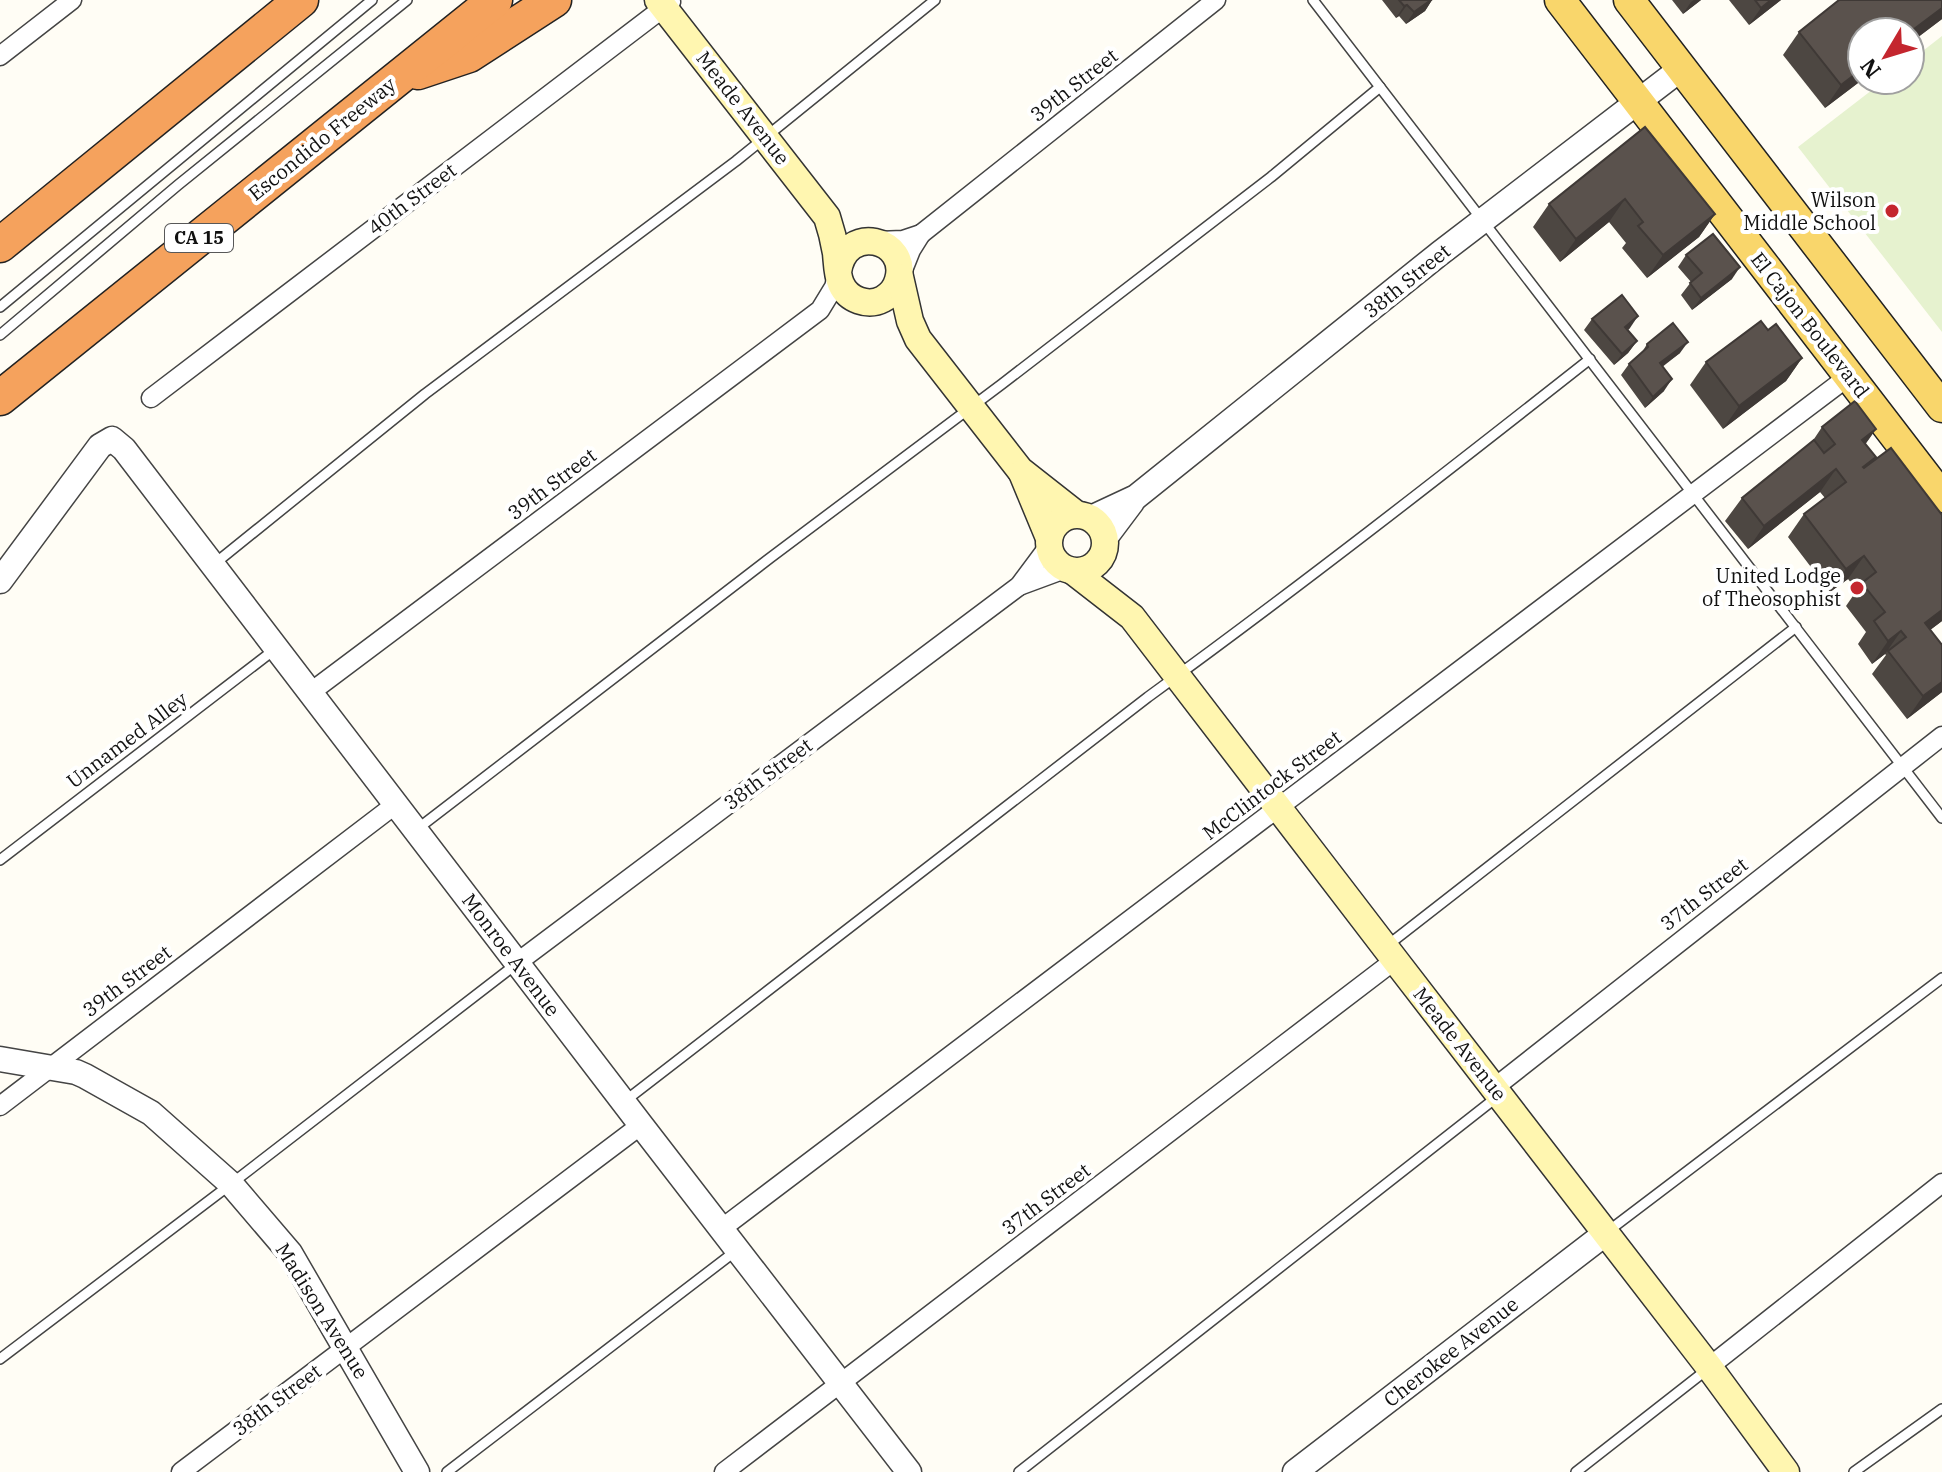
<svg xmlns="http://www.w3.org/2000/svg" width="1942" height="1472" viewBox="0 0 1942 1472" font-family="'IBM Plex Serif',serif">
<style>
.pitch{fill:#e6f2cf}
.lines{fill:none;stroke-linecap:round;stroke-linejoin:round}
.service-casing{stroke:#444;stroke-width:12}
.minor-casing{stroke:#444;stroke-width:21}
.tertiary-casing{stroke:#444;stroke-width:27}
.secondary-casing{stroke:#333;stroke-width:29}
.primary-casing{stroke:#222;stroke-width:33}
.motorway-casing{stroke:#222;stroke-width:37}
.service{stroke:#fff;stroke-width:9}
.minor{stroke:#fff;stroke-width:18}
.tertiary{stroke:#fff;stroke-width:24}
.secondary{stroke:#fff6b0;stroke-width:26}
.primary{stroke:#f9d66b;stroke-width:30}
.motorway{stroke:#f5a25d;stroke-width:34}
.wall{fill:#4d4742}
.shaded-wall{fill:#3f3936}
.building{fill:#5a524d;stroke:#3f3936;stroke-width:2}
.poi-dot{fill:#c4262e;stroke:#fff;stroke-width:3}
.labels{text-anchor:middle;stroke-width:8;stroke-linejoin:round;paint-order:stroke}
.shield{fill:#fff;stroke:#585858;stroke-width:2}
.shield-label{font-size:18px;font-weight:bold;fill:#111}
.street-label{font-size:20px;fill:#111;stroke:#fff}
.poi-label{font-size:20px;fill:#111;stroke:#fff;text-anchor:end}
</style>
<rect width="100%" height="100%" fill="#fffdf5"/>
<path class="pitch" d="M1942,36v296l-144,-185 87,-67h25v-19z"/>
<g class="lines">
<defs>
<g id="service">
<path d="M1313,0l629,818"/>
<path d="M0,307l372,-307"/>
<path d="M0,335l178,-150 229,-185"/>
<path d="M213,565l212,-171 311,-233 199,-161"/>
<path d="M416,830l354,-272 232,-174 269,-207 109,-90"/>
<path d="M0,860l274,-210"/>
<path d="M1388,945l408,-318"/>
<path d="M625,1101l523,-404c150,-109 296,-223 442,-338"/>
<path d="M1607,1232l335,-254"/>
<path d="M0,1359l231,-175 284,-219"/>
<path d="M447,1472l290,-222"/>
<path d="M1019,1472l478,-375"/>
<path d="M1576,1472l133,-104"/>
<path d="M1854,1472l88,-63"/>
</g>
<g id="minor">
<path d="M0,56l72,-56"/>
<path d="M921,234l295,-234"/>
<path d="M877,241l26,-1 18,-6 -10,16 -10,25"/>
<path d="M151,398l520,-396"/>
<path d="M1019,586l46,-17"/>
<path d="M311,692l509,-382 14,-23 4,-15"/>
<path d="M518,962l501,-376 29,-39"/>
<path d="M1494,1088l448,-352"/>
<path d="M0,1106l396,-302"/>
<path d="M721,1229l1128,-853"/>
<path d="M1709,1367l233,-184"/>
<path d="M181,1472l460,-347"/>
<path d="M724,1472l671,-512"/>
</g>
<g id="tertiary">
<path d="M1091,518l45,-21 303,-243 243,-186"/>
<path d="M1105,538l27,-36"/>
<path d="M0,581l100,-135 12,-7 12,10 517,676 268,347"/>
<path d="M0,1059l76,13 9,4 66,37 80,71 59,69 127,219"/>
<path d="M1295,1472l311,-239"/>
</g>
<g id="secondary">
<path d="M658,0l169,217c4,12 7,24 9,36 1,10 1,22 5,31 7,16 27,23 42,15 7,-4 13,-11 15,-19 12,-41 -53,-58 -60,-8"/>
<path d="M900,277l10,44 8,18 102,131 56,44"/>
<path d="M1022,473l27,65"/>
<circle cx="1077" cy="543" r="28"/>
<path d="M1074,572l58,45 263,343 314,407 77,105"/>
</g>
<g id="primary">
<path d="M1560,0l382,497"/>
<path d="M1629,0l313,407"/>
</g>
<g id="motorway">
<path d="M418,72l51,-17 85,-55"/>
<path d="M0,245l301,-245"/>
<path d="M0,398l495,-398"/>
</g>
</defs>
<use href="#service" class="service-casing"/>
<use href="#minor" class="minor-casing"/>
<use href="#tertiary" class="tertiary-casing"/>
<use href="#secondary" class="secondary-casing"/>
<use href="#primary" class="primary-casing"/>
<use href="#motorway" class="motorway-casing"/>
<use href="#service" class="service"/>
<use href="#minor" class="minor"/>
<use href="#tertiary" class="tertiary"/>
<use href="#secondary" class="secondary"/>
<use href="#primary" class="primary"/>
<use href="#motorway" class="motorway"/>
</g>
<g class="wall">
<path d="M1382,0h50l-7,11 -19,13 -7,-8 -3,2z"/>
<path d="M1672,0h29l-18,14z"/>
<path d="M1729,0h52l-32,25z"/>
<path d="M1942,0v19l-117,89 -42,-53 16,-23z"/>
<path d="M1645,127l70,87 -16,23 -52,41 -25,-30 4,-5 -17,-21 -49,40 -27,-35 16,-23z"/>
<path d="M1686,255l46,24 -40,31 -11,-15 10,-13 -13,-15z"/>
<path d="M1592,319l38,9 -2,2 9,11 -9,12 -14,12 -30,-35z"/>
<path d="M1768,330l34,28 -16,23 -63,48 -33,-44 16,-23z"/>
<path d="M1647,344l33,9 -18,13 2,25 -19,17 -24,-33 8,-11 12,-10z"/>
<path d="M1822,427l54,2 -11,15 7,18 70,53v106l-12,9 12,15v47l-35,27 -35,-45 14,-19 -1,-1 -13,10 -14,-20 8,-12 -20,-26 11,-16 -9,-11 -18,13 -42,-55 16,-23 21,-16 -5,-6 -72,57 -23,-28 17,-23 70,-56z"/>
</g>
<g class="shaded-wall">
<path d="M1432,0l-7,11 -19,13 8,-12z"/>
<path d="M1694,0h7l-18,14 8,-12z"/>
<path d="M1771,0h10l-32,25 12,-17z"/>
<path d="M1407,5l-8,11 -3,2 8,-12z"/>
<path d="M1942,8v11l-32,24v-11z"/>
<path d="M1862,69v11l-37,28 16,-23z"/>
<path d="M1625,199l-16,23 -49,40 16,-23z"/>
<path d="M1715,214l-16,23 -52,41 16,-23z"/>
<path d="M1740,267l-8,12 -40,31 9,-12z"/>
<path d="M1638,316l-8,12 -13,10 8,-11z"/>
<path d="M1637,341l-9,12 -14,12 8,-11z"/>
<path d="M1688,342l-8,11 -28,22 8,-12z"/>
<path d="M1802,358l-16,23 -63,48 16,-23z"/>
<path d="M1672,379l-8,12 -19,17 8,-11z"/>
<path d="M1876,429l-16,23 2,-12z"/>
<path d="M1836,469l-16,23 -72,57 16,-23z"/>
<path d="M1864,556l-16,23 -18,13 16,-23z"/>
<path d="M1942,610v11l-33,25 16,-23z"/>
<path d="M1901,631l-16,23 -13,10 16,-23z"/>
<path d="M1942,682v10l-35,27 16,-23z"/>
</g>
<g class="building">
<path d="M1399,0h32l-17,12 -7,-7 -3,1z"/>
<path d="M1755,0h16l-10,8z"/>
<path d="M1839,0h103v8l-32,24h-48v37l-21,16 -42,-53z"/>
<path d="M1645,127l70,87 -52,41 -25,-29 5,-4 -18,-23 -49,40 -27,-35z"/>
<path d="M1713,234l27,33 -39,31 -11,-15 12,-10 -16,-18z"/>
<path d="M1622,295l16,21 -13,11 12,14 -15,13 -30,-35z"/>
<path d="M1761,321l7,9 8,-6 26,34 -63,48 -33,-44z"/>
<path d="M1673,323l15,19 -28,21 12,16 -19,18 -24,-33 19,-17 -1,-3z"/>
<path d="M1855,401l21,28 -14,11 14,17 -13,10 1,1 27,-20 51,67v95l-17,13 17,22v37l-19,14 -35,-45 18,-14 -5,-6 -13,10 -14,-20 11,-9 -23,-29 14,-11 -12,-16 -18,13 -42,-55 42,-32 -10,-13 -72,57 -22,-28 72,-58 10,13 11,-9 -13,-17z"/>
</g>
<g class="poi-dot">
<circle cx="1892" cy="211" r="8"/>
<circle cx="1857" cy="588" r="8"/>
</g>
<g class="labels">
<rect class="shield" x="165" y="224" width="68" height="28" rx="6"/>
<g class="shield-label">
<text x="199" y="244">CA 15</text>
</g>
<g class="street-label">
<text transform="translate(1074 85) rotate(-38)" y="7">39th Street</text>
<text transform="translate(743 108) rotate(52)" y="7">Meade Avenue</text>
<text transform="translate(322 139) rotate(-39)" y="7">Escondido Freeway</text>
<text transform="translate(412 199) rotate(-37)" y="7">40th Street</text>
<text transform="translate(1407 281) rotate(-39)" y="7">38th Street</text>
<text transform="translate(1810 325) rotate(52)" y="7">El Cajon Boulevard</text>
<text transform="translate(552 484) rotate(-37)" y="7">39th Street</text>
<text transform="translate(127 740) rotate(-37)" y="7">Unnamed Alley</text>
<text transform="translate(768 774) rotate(-37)" y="7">38th Street</text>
<text transform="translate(1272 785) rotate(-37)" y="7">McClintock Street</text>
<text transform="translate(1704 894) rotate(-38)" y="7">37th Street</text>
<text transform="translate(511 955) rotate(53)" y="7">Monroe Avenue</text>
<text transform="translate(127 981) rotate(-37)" y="7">39th Street</text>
<text transform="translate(1460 1044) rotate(52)" y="7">Meade Avenue</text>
<text transform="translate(1046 1199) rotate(-37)" y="7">37th Street</text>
<text transform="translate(322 1311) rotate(58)" y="7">Madison Avenue</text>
<text transform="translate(1451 1352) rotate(-38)" y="7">Cherokee Avenue</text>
<text transform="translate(277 1400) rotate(-37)" y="7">38th Street</text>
</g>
<g class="poi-label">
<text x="1876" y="207">Wilson<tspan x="1876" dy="23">Middle School</tspan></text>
<text x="1841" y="583">United Lodge<tspan x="1841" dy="23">of Theosophist</tspan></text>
</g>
</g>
<g transform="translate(1886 56) rotate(232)"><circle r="38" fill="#ffffff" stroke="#a0a0a0" stroke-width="2"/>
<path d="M0-6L14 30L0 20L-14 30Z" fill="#c4262e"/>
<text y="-12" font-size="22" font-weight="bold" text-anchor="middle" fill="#111111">N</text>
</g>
</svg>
